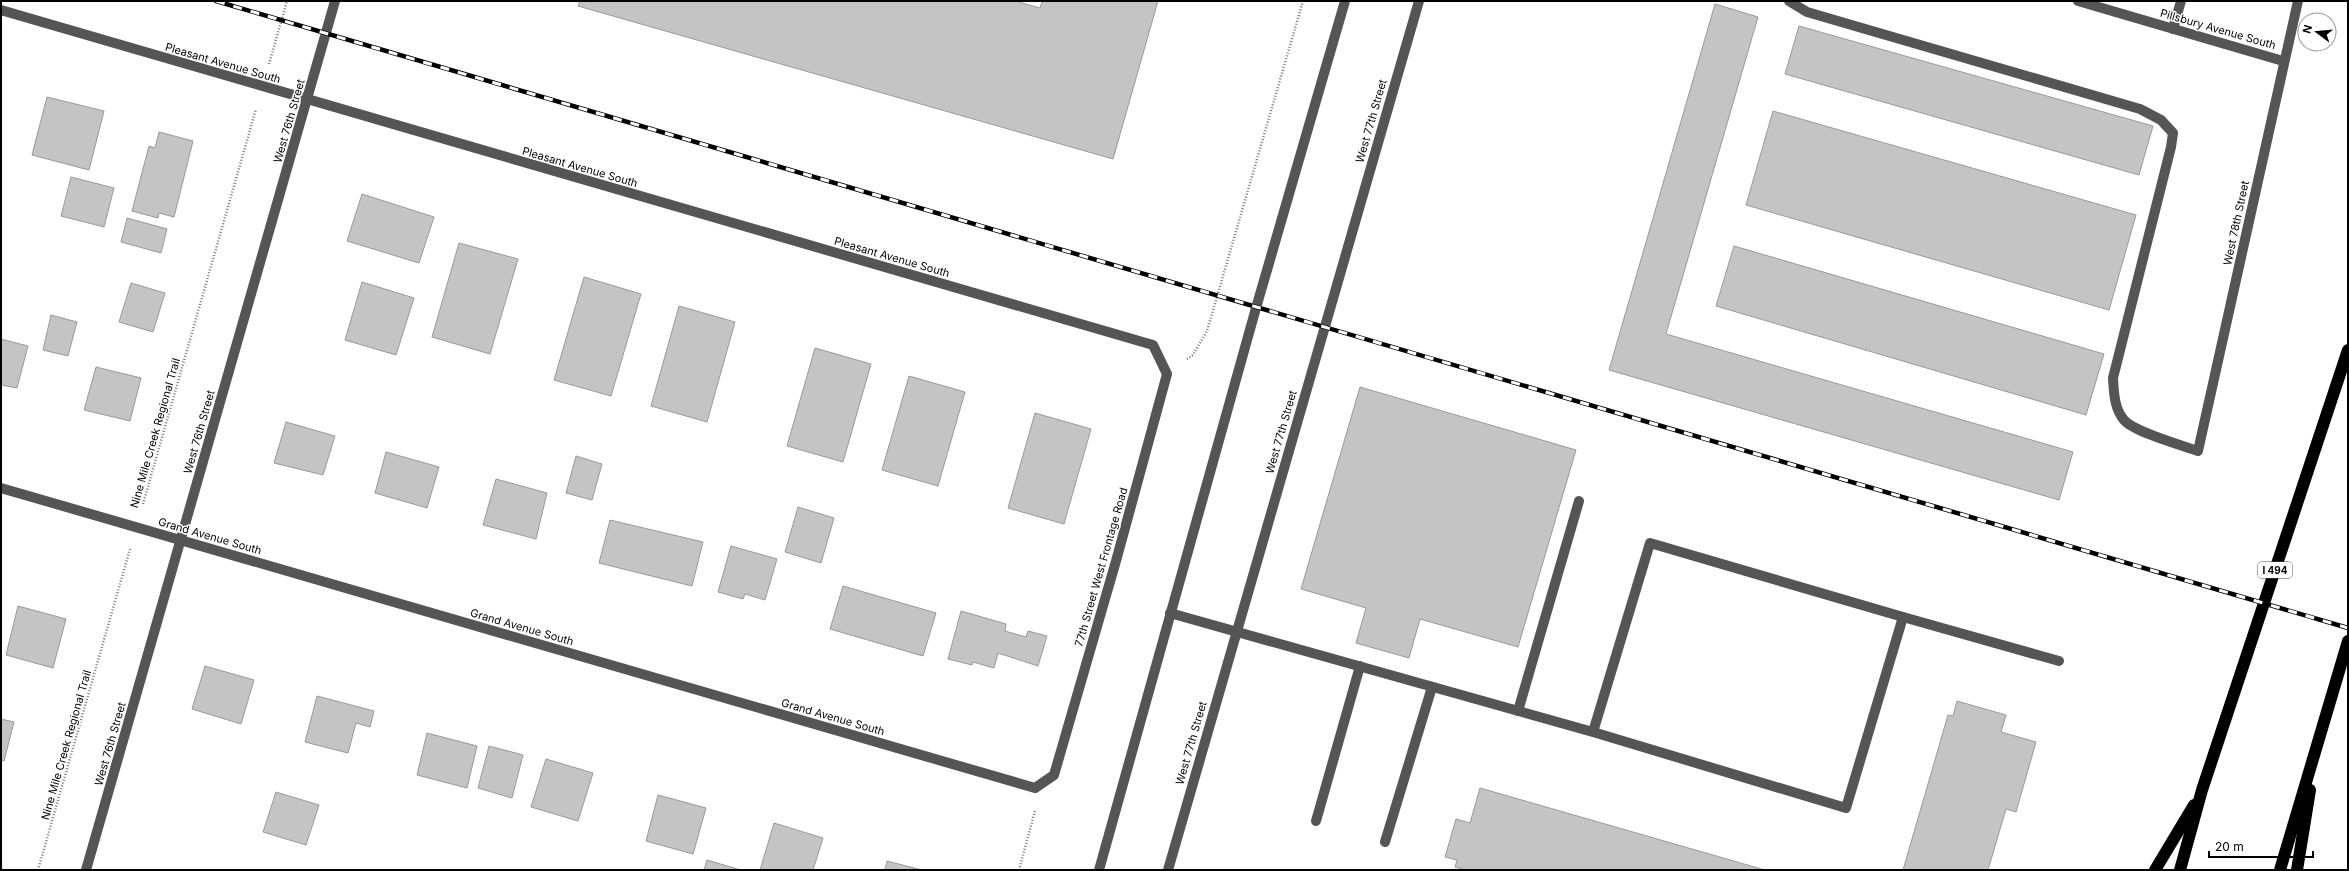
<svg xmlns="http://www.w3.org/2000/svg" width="2349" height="871" viewBox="0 0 2349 871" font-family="Inter,sans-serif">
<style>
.building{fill:#c4c4c4;stroke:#999}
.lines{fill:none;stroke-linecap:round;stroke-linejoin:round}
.path{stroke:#777;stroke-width:2.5;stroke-dasharray:1 2;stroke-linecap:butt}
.minor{stroke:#555;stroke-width:10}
.highway{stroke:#000;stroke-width:12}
.rail-casing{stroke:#000;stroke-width:4.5}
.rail{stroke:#fff;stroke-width:3;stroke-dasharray:9;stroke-linecap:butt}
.labels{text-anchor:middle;stroke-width:3;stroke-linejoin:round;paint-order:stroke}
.shield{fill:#fff;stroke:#4c4c4c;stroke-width:1}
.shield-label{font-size:10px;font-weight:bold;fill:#000}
.street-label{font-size:11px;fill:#000;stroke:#fff}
</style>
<rect width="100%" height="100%" fill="#fff"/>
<g class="building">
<path d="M580,1h435l25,7 2,-7h116l-45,158 -535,-153z"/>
<path d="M1715,4l43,13 -92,317 407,118 -14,48 -450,-130z"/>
<path d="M1799,26l354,100 -14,49 -354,-101z"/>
<path d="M47,97l57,14 -15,59 -57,-15z"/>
<path d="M1773,111l363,104 -27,95 -363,-105z"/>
<path d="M159,132l34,9 -19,76 -15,-4 -1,5 -26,-7 17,-65 6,2z"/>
<path d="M71,177l43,11 -10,39 -43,-11z"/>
<path d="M362,194l72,23 -15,46 -72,-22z"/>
<path d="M127,218l40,11 -6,24 -40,-11z"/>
<path d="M459,243l59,16 -28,95 -58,-17z"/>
<path d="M1734,246l370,108 -18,61 -370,-109z"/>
<path d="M584,277l57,17 -30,102 -57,-16z"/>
<path d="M362,282l52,16 -18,57 -51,-15z"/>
<path d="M131,283l34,10 -12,39 -34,-10z"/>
<path d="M679,306l56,16 -28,100 -56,-16z"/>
<path d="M51,315l26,7 -9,34 -25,-6z"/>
<path d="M1,339l27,7 -11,42 -16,-3z"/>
<path d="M815,348l56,16 -28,98 -56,-16z"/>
<path d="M96,367l45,11 -11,43 -46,-11z"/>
<path d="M909,376l56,16 -27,94 -56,-16z"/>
<path d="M1360,387l216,63 -58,197 -98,-28 -11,39 -53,-15 10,-35 -65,-19z"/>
<path d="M1035,413l56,16 -27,95 -56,-16z"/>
<path d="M286,422l49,14 -12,39 -49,-12z"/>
<path d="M386,452l53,15 -12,41 -52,-15z"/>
<path d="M576,456l26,8 -10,36 -26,-7z"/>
<path d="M496,479l51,14 -11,46 -53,-14z"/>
<path d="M798,507l36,11 -13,45 -36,-11z"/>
<path d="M610,520l93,22 -11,44 -93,-23z"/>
<path d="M731,546l46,13 -12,41 -20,-6 -2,5 -25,-7z"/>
<path d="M843,586l93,27 -13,43 -93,-27z"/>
<path d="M18,606l48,13 -13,49 -47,-13z"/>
<path d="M961,611l45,13 -1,7 21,6 2,-6 19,5 -9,30 -40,-13 -4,15 -21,-6 -1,3 -24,-6z"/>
<path d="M205,666l49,14 -13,44 -49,-15z"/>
<path d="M317,696l57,15 -4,16 -14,-4 -8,30 -43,-11z"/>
<path d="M1957,701l49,14 -5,17 35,10 -20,70 -10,-3 -18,61h-85l45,-155 5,1z"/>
<path d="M1,719l13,3 -10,39 -3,-1z"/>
<path d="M427,733l50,13 -10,42 -50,-13z"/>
<path d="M489,746l34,9 -11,43 -34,-10z"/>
<path d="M546,759l47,14 -15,48 -47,-14z"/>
<path d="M1480,788l285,82h-299l-11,-3 2,-7 -12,-3 11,-38 14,4z"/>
<path d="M276,792l43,13 -13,40 -43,-13z"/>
<path d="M658,795l48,13 -13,46 -47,-13z"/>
<path d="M774,823l49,15 -10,32h-53z"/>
<path d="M707,860l34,10h-37z"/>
<path d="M887,861l35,9h-37z"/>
</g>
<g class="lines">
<g class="path">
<path d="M269,64l18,-63"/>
<path d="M1187,359l6,-4 14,-24 96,-330"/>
<path d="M143,504l113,-395"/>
<path d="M38,870l92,-321"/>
<path d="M1019,870l16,-59"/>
</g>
<g class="minor">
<path d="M1789,1l18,11 333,97 21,11 12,13 -2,14 -58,231c1,15 1,30 11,42 10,12 57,25 74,31l100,-450"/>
<path d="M2078,1l205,60"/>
<path d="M1,10l1152,335 14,29 -51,187 -62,214 -19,13 -1034,-300"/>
<path d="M2173,29l8,-28"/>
<path d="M1170,613l423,119 253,76 57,-191 -253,-74 -57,189"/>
<path d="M1903,617l156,44"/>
<path d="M1518,711l61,-210"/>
<path d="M1316,821l44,-155"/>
<path d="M1385,842l47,-155"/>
<path d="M86,870l249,-869"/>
<path d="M1099,870l157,-562 89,-307"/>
<path d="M1168,870l251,-869"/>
</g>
<g class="highway">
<path d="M2155,870l39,-65"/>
<path d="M2180,870l22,-80 146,-440"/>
<path d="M2280,870l68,-229"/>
<path d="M2297,870l13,-80"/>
</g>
<defs>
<path id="rail" d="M216,1l2132,627"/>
</defs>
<use href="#rail" class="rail-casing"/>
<use href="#rail" class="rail"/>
</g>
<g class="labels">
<rect class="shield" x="2258" y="562" width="34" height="16" rx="3"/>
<g class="shield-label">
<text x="2275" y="574">I 494</text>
</g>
<g class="street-label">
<text transform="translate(2218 29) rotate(16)" y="4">Pillsbury Avenue South</text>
<text transform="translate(223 63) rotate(16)" y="4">Pleasant Avenue South</text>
<text transform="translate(289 121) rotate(-74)" y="4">West 76th Street</text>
<text transform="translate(1371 121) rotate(-74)" y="4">West 77th Street</text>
<text transform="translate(580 167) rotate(16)" y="4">Pleasant Avenue South</text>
<text transform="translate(2236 223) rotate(-78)" y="4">West 78th Street</text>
<text transform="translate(892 257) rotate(16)" y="4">Pleasant Avenue South</text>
<text transform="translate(199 432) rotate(-74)" y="4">West 76th Street</text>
<text transform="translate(1281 432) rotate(-74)" y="4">West 77th Street</text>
<text transform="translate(155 433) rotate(-74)" y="4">Nine Mile Creek Regional Trail</text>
<text transform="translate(210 536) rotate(16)" y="4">Grand Avenue South</text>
<text transform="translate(1101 567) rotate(-74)" y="4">77th Street West Frontage Road</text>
<text transform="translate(522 627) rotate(16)" y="4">Grand Avenue South</text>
<text transform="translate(833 717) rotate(16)" y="4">Grand Avenue South</text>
<text transform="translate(1191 743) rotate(-74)" y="4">West 77th Street</text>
<text transform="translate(110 744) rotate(-74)" y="4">West 76th Street</text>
<text transform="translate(66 745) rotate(-74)" y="4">Nine Mile Creek Regional Trail</text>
</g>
</g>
<rect width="2349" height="871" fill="none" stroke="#000000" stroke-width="4"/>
<g transform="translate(2317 32) rotate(286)"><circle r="19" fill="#ffffff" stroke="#999999"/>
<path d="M0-3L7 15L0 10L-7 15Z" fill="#000000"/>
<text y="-6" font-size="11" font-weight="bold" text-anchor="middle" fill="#000000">N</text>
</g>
<path d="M2209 851v6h104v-6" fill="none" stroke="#000000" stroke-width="2"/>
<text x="2215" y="851" font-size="12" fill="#000000" stroke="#ffffff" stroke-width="3" paint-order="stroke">20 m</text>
</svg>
